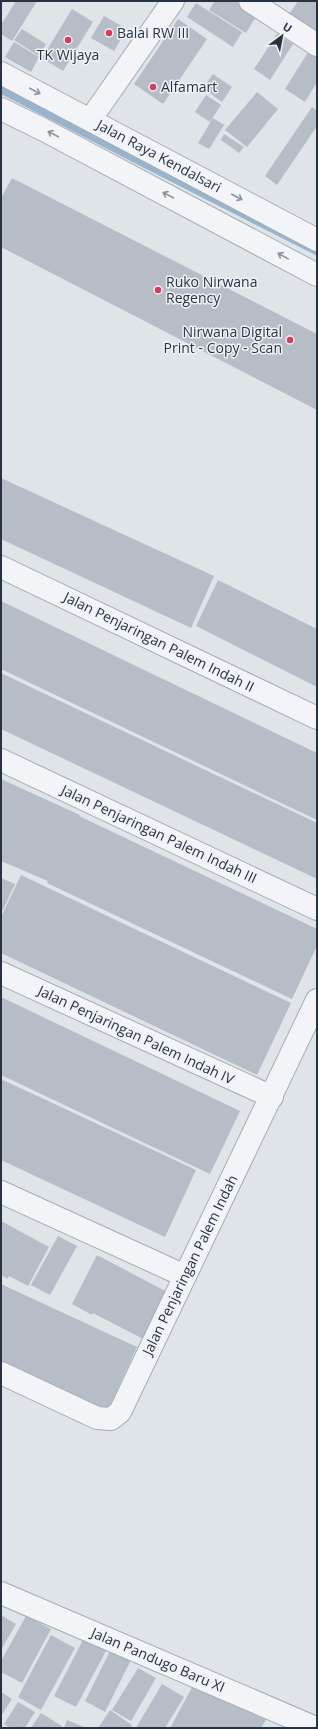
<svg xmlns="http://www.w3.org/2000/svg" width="318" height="1729" viewBox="0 0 318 1729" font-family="'Open Sans',sans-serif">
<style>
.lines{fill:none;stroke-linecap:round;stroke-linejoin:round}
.stream{stroke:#98b4cc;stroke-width:7}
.building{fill:#b6bdc7}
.street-casing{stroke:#a4abb4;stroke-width:24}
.street{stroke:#f2f4f7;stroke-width:22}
.oneway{stroke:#8c939c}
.poi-dot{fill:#d73c5d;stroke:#eff3f7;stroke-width:1.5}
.labels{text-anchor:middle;stroke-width:3;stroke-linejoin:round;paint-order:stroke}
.poi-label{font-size:14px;fill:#273242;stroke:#eff3f7;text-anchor:start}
.street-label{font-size:14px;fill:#273242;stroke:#eff3f7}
</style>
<rect width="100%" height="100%" fill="#dfe4e9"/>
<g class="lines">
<path class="stream" d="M1,90l133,69 183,93"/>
</g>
<g class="building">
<path d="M16,1h21l-25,40 -11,-7v-9z"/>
<path d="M215,1h20l22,14 -11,18 -37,-23z"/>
<path d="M298,1h19v38l-31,-20z"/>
<path d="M196,3l46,29 -9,15 -46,-30z"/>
<path d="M72,9l21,13 -30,49 -21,-13z"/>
<path d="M104,16l23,13 -13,22 -23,-13z"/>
<path d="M178,19l29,20 -44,65 -29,-20z"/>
<path d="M22,29l24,15 -7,12 -25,-16z"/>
<path d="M277,34l16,10 -23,36 -16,-11z"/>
<path d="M14,42l25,15 -8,15 -26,-15z"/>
<path d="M310,49l7,4v29l-12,20 -20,-13z"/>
<path d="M213,74l19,13 -10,15 -19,-14z"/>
<path d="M257,92l21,17 -31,38 -22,-17z"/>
<path d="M206,95l15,10 -11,17 -15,-10z"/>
<path d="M312,107l5,4v15l-40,59 -12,-9z"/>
<path d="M213,118l11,7 -15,24 -11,-6z"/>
<path d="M224,134l20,13 -5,6 -18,-13z"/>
<path d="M12,178l305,156v76l-316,-163v-49z"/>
<path d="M1,478l213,98 -23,52 -190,-89z"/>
<path d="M218,580l99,49v58l-121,-61z"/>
<path d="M1,601l316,152v67l-316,-151z"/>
<path d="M1,673l316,150v56l-316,-150z"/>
<path d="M1,779l79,36 -1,1 238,113v17l-25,53 -245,-116 1,-2 -47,-20z"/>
<path d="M21,875l270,128 -34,72 -256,-122v-36z"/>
<path d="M1,878l14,6 -14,30z"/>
<path d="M1,997l239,114 -30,63 -209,-99z"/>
<path d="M1,1079l195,91 -31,67 -164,-77z"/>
<path d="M1,1221l48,26 -21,39 -19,-10 -1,3 -7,-4z"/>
<path d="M58,1236l19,10 -27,49 -19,-10z"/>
<path d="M97,1255l72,38 -24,47 -52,-27 -1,2 -20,-11z"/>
<path d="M1,1284l136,63 -31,67 -105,-49z"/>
<path d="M1,1615l15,9 -15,26z"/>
<path d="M26,1616l25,13 -29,54 -21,-11v-11z"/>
<path d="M51,1635l24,13 -34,62 -23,-13z"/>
<path d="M84,1638l23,11 -31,58 -22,-11z"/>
<path d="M111,1649l20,11 -26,52 -20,-11z"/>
<path d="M138,1668l18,10 -25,43 -19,-11z"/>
<path d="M196,1680l71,38 -6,10h-91z"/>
<path d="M162,1684l22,13 -19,31h-29z"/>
<path d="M1,1692l11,7 -11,17z"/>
<path d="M18,1702l17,10 -10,16h-15l-6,-4z"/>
<path d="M110,1710l22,15 -1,3 -32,-1z"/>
<path d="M41,1713l21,13 -1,2h-30z"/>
<path d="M67,1720l20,8h-23z"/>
</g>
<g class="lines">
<defs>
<g id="street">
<path d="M250,1l67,44"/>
<path d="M1,73l316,167"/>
<path d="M1,109l41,20 275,146"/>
<path d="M90,120l83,-119"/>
<path d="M1,567l316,151"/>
<path d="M1,760l316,149"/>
<path d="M1,973l271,124"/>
<path d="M1,1192l184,84"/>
<path d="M1,1373l96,45 14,1 9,-7 197,-412"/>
<path d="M1,1593l315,135"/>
</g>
</defs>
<use href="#street" class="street-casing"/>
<use href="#street" class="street"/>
</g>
<defs><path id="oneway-shaft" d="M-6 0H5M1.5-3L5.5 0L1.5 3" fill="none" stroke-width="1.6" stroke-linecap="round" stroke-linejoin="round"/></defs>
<g class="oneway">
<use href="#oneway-shaft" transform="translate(35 91) rotate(28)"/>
<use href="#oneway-shaft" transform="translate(53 134) rotate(-152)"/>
<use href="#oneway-shaft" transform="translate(168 195) rotate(-152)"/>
<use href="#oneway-shaft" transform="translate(237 197) rotate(28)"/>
<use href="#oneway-shaft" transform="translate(283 256) rotate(-151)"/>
</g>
<g class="poi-dot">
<circle cx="109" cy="33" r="4"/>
<circle cx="68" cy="40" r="4"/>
<circle cx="153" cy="87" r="4"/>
<circle cx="158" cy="290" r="4"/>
<circle cx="290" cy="340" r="4"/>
</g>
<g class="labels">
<g class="poi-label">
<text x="117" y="38">Balai RW III</text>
<text x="68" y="60" text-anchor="middle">TK Wijaya</text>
<text x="161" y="92">Alfamart</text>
<text x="166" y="287">Ruko Nirwana<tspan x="166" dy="16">Regency</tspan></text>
<text x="282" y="337" text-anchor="end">Nirwana Digital<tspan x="282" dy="16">Print - Copy - Scan</tspan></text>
</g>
<g class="street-label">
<text transform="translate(159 156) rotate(28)" y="5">Jalan Raya Kendalsari</text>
<text transform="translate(159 642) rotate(26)" y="5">Jalan Penjaringan Palem Indah II</text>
<text transform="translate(159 834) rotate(25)" y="5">Jalan Penjaringan Palem Indah III</text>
<text transform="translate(136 1035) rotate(25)" y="5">Jalan Penjaringan Palem Indah IV</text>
<text transform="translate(190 1265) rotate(-64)" y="5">Jalan Penjaringan Palem Indah</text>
<text transform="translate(158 1660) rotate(23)" y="5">Jalan Pandugo Baru XI</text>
</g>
</g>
<rect width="318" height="1729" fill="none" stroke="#273242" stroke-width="4"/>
<g transform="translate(282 36) rotate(32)" stroke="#eff3f7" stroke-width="3" paint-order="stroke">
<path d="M0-3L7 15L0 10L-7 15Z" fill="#273242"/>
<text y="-6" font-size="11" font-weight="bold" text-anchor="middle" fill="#273242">U</text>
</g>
</svg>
